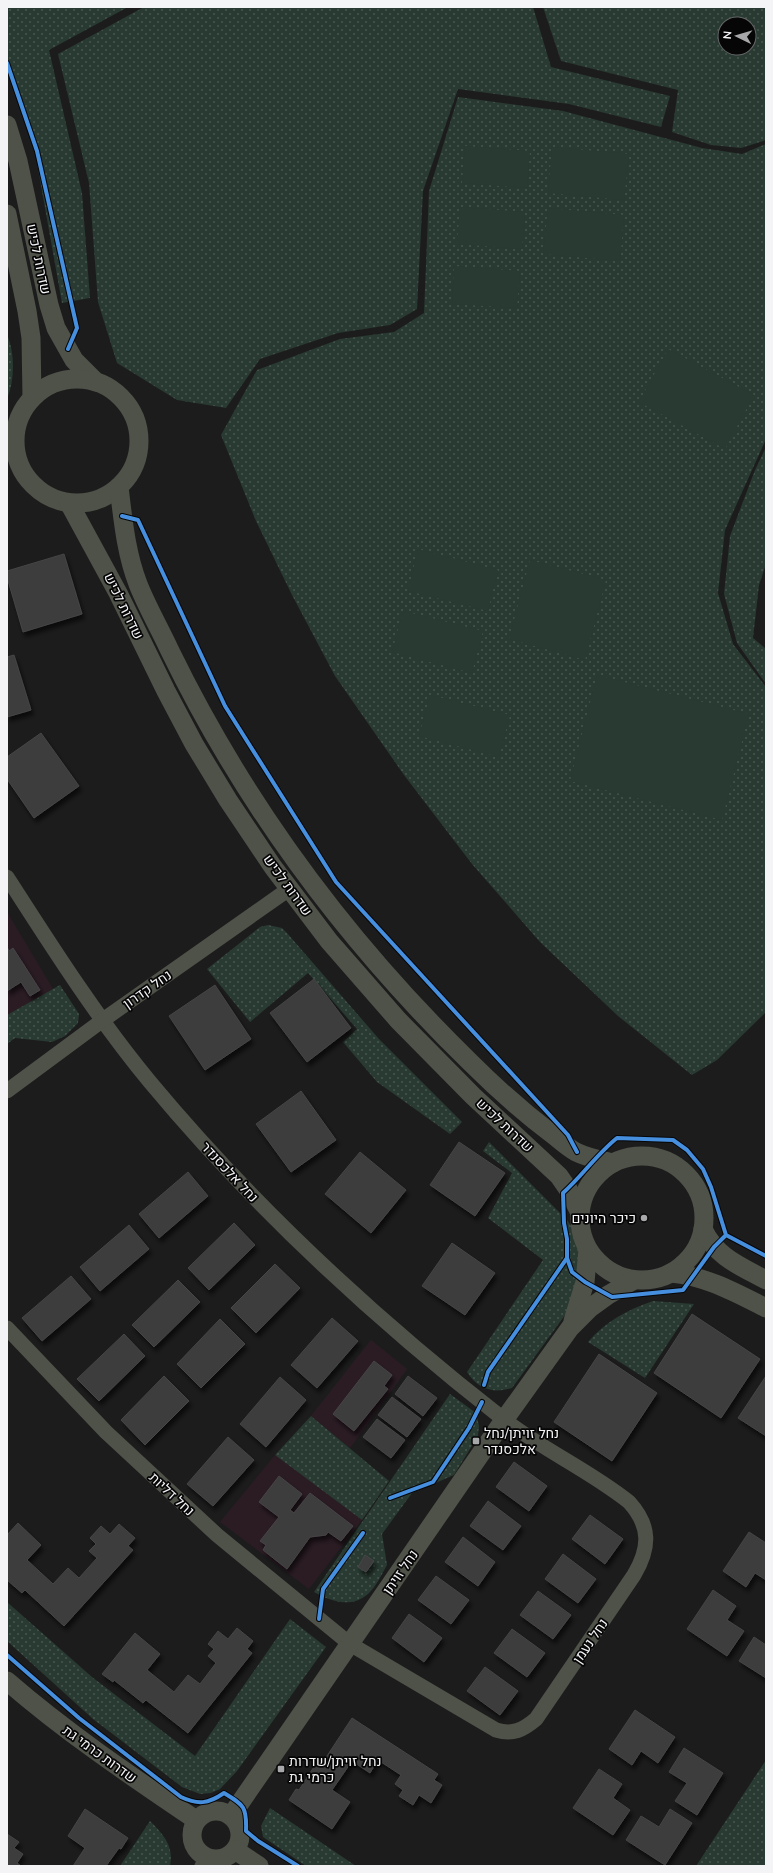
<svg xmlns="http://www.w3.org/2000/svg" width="773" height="1873" viewBox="0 0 773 1873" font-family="'Nunito Sans',Heebo,sans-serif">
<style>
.education{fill:#2b1c24}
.grass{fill:url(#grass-dots);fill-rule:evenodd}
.pitch{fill:#283a31}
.building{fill:#3c3c3d;stroke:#464546;filter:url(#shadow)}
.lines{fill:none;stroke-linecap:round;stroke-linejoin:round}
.minor{stroke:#4f5248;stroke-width:15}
.tertiary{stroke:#4f5248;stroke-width:19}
.cycleway-casing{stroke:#060607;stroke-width:6}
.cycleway{stroke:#468fdf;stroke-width:4}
.poi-dot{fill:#a8a8aa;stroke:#060607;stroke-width:1.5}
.labels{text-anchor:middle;stroke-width:3.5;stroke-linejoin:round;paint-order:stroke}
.street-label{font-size:14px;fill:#f4f4f6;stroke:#060607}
.poi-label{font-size:14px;fill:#f4f4f6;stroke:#060607;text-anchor:start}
</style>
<defs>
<pattern id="grass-dots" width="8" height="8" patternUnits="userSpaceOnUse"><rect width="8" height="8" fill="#283a31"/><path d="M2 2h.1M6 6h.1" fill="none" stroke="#48574f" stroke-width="1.8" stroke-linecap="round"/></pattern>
<filter id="shadow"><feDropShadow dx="2.5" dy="4.5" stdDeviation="2" flood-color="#0009"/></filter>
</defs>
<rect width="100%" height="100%" fill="#1c1c1d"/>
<g class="education">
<path d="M7,912l46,77 -46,26z"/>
<path d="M371,1340l36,29 -57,79 -39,-32z"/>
<path d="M275,1455l87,65 -53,69 -89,-67z"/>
</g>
<g class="grass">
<path d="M7,7h121l-79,43 33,143 8,105 -28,5 -27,-151 -12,-43 -16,-39z"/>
<path d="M144,7h389l18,60 119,29 -9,31 -92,-23 -111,-15 -35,102 -6,118 -27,16 -52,8 -78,26 -34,49 -49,-8 -60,-37 -19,-61 -9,-119 -31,-129z"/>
<path d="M543,7h223v133l-25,8 -30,-3 -39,-13 6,-42 -117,-29zM725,24h24v24h-24z"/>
<path d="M458,97l105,14 139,37 40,6 24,-10v295l-41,91 -7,63 15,51 33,43v325l-49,48 -25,15 -74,-59 -78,-74 -68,-78 -68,-89 -69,-99 -43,-81 -36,-74 -35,-86 36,-65 83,-31 54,-7 30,-19 5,-122z"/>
<path d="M7,334c8,19 8,46 0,65z"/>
<path d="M766,447v117l-7,21 -6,53 13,11v35l-29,-41 -13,-49 6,-58 25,-66z"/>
<path d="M268,925l14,3 5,5 92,106 83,83 -12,12 -73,-52 -34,-40 14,-13 -49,-56 -58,49 -43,-53 53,-42z"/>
<path d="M60,985l19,29 -1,9 -13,13 -13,6 -37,-4 -8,6v-29z"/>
<path d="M489,1142l78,78 9,13 5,28 -13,50 -56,77c-18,6 -35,1 -45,-16l76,-112 -55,-42 24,-45 -29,-22z"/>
<path d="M653,1301l41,3 -49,74 -57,-36c18,-21 39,-32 65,-41z"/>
<path d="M450,1394l26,19 3,13 -1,10 -24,39 -42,18 -30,41 5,31c-5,9 -11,22 -19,29 -17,15 -37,7 -54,-2z"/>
<path d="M311,1416l78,65 -27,39 -87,-65z"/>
<path d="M7,1602l85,75 103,79 95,-137 36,28 -89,124 -17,18 -9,4 -11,1 -18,-7 -89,-68 -86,-78z"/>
<path d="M766,1760v106h-70z"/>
<path d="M270,1808l86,58h-50l-43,-29 -2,-11z"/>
<path d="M150,1821c13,13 24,25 20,45h-50z"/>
</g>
<g class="pitch">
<path d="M465,146l65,5 -3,37 -65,-5z"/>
<path d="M552,147l77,7 -5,46 -76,-7z"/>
<path d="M460,207l65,5 -3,37 -65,-5z"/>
<path d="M548,208l76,7 -4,46 -77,-7z"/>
<path d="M454,266l66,5 -3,37 -65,-4z"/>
<path d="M668,349l86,46 -29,54 -86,-47z"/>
<path d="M418,549l80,21 -10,41 -80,-20z"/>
<path d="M530,560l76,20 -21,80 -76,-21z"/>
<path d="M403,611l80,20 -11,42 -80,-21z"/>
<path d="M597,675l152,39 -27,106 -152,-39z"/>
<path d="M430,695l80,20 -11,42 -80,-21z"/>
</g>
<g class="building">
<path d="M64,554l18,60 -59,18 -16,-55v-6z"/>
<path d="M14,655l17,55 -24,7v-60z"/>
<path d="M41,733l38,53 -45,32 -27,-39v-22z"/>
<path d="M7,947l2,4 4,-3 27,42 -10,6 -9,-14 -14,9z"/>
<path d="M314,979l37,49 -44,34 -37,-49z"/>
<path d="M215,985l36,54 -46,31 -36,-54z"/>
<path d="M301,1091l35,49 -45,32 -35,-48z"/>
<path d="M459,1142l46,31 -30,43 -45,-31z"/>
<path d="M360,1152l46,38 -35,43 -46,-39z"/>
<path d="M188,1172l20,24 -49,42 -20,-24z"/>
<path d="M234,1223l21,22 -46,45 -21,-22z"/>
<path d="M129,1225l20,24 -49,42 -20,-24z"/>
<path d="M452,1243l43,30 -30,42 -43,-29z"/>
<path d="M275,1264l25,24 -44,45 -25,-25z"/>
<path d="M71,1276l20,23 -49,42 -20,-23z"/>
<path d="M178,1280l22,22 -46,45 -22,-22z"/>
<path d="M692,1314l68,45 -39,59 -67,-45z"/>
<path d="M332,1318l26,23 -41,47 -26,-23z"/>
<path d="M220,1319l25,25 -44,44 -24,-24z"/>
<path d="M124,1334l21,22 -46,45 -22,-22z"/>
<path d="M599,1354l58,39 -45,68 -58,-39z"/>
<path d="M374,1361l18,14 -8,11 4,3 -34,42 -21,-17z"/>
<path d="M164,1376l25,25 -44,44 -24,-25z"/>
<path d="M408,1376l29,22 -14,18 -28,-22z"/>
<path d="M766,1376v60l-28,-18z"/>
<path d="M280,1377l26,23 -40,47 -26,-23z"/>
<path d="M392,1397l29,22 -14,18 -29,-22z"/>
<path d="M377,1419l28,21 -14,18 -28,-21z"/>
<path d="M228,1437l26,23 -41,46 -26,-22z"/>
<path d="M514,1462l33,24 -18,25 -33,-24z"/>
<path d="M279,1476l23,18 -12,16 4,3 16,-20 43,33 -12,15 -13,-9 -2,3 -16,2 -23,32 -24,-19 3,-5 -6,-4 19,-24 -20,-15z"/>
<path d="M488,1501l33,25 -18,24 -33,-24z"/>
<path d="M590,1515l33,24 -18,25 -33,-25z"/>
<path d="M18,1523l23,22 -14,15 26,24 15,-16 11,10 18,-20 -8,-7 7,-7 -6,-6 11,-12 9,8 9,-10 16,14 -7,8 5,4 -69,76 -39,-36 -3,3 -15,-13v-45z"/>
<path d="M749,1532l17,11v37l-11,-7 -9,14 -23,-16z"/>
<path d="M463,1537l32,25 -17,24 -33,-24z"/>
<path d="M563,1554l33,25 -18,24 -33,-24z"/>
<path d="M365,1555l9,6 -8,11 -8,-5z"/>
<path d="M436,1576l33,24 -18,24 -33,-24z"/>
<path d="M713,1590l23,16 -9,14 17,11 -17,25 -40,-27z"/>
<path d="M538,1591l33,24 -18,24 -33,-24z"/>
<path d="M409,1614l33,24 -18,24 -32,-24z"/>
<path d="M237,1628l16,13 -6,8 5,4 -64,80 -42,-33 -3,3 -29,-23 -1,2 -11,-8 33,-41 25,21 -13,16 27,22 14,-17 12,9 16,-21 -8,-7 6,-7 -6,-5 10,-13 10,8z"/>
<path d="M512,1629l33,24 -18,24 -33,-24z"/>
<path d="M754,1637l12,8v33l-27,-17z"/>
<path d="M485,1667l33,24 -18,24 -33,-24z"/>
<path d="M635,1710l40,27 -17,26 -17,-12 -9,14 -23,-16z"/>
<path d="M352,1718l86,56 -4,6 8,5 -11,18 -12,-8 -6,10 -14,-9 4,-6 -8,-6 6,-9 -23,-15 -8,13 -18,-12 -20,29 18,12 -18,27 -43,-29 7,-11 3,1 20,-31 4,3z"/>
<path d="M684,1748l39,25 -26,42 -22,-14 12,-18 -18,-11z"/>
<path d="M599,1769l23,15 -9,14 17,12 -17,25 -40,-27z"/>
<path d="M85,1809l43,29 -7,11 -2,-1 -13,18h-33l12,-18 -17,-12z"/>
<path d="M670,1809l22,14 -27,42 -39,-25 15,-24 18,11z"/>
<path d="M7,1834l12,8 -5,6 9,6 -6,9 4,3h-14z"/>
</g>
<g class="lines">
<g class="minor">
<path d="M7,877c45,70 90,141 143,205 104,125 224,236 352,336 39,31 87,52 127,84 22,24 21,46 5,73l-98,144c-13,11 -23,16 -40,11l-146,-86 -133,-109 -111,-103 -99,-104"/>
<path d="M7,1091l96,-71 186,-131"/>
<path d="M202,1866l6,-8"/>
</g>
<g class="tertiary">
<path d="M7,125l11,36 31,144 7,23 18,32 22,22"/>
<path d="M7,214l20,97 4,27 1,60"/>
<circle cx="77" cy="441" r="62"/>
<path d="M119,487c4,33 7,66 19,97 9,23 22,45 32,67 75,154 178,292 300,411 26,26 53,50 82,72 8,6 15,13 24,18 12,6 25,8 37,11"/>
<path d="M69,503l49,90 48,98 28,53 34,56 45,67 56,74 69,79 75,76 86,80 9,13 12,24"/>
<circle cx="642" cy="1218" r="62"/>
<path d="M703,1229c13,28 37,37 63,51"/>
<path d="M671,1273c35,3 65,20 95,35"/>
<path d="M573,1321l12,-39 3,-32"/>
<path d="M7,1681c60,52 124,95 189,139"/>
<circle cx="216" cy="1835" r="24"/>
<path d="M231,1816l273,-396 66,-92 20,-20 18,-13 26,-15"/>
<path d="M235,1850l24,16"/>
</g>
<defs>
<g id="cycleway">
<path d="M7,63l30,88 40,177 -9,21"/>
<path d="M122,516l16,4 87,186 111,176 232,253 9,17"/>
<path d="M726,1235l-15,-48 -8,-18 -16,-19 -14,-10 -56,-2c-20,16 -35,38 -54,55l1,30 3,16v19l5,14 13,10 27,15 71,-7 31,-43 12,-12 40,21"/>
<path d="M484,1385l4,-13 79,-114"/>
<path d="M390,1498l43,-16 36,-54 13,-26"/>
<path d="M319,1619l4,-30 40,-56"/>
<path d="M7,1655l72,63 102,79c17,8 27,7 43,-4 20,12 23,14 22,38l12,10 40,25"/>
</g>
</defs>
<use href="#cycleway" class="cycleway-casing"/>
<use href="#cycleway" class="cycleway"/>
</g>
<g class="poi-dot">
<circle cx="644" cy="1218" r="4"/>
<rect x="472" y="1437" width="8" height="8" rx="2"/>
<rect x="277" y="1765" width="8" height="8" rx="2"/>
</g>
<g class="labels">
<g class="street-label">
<text transform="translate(39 259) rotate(78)" y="5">שדרות לכיש</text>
<text transform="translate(124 606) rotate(64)" y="5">שדרות לכיש</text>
<text transform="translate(288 885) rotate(54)" y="5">שדרות לכיש</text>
<text transform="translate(147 989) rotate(-35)" y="5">נחל קדרון</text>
<text transform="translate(505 1125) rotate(43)" y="5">שדרות לכיש</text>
<text transform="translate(230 1172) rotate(47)" y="5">נחל אלכסנדר</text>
<text transform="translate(172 1494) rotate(43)" y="5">נחל דליות</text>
<text transform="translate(400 1572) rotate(-55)" y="5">נחל זויתן</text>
<text transform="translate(590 1641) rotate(-56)" y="5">נחל נעמן</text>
<text transform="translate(100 1754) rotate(36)" y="5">שדרות כרמי גת</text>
</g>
<g class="poi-label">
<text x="636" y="1223" text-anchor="end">כיכר היונים</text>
<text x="484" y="1438">נחל זויתן/נחל<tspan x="484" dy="16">אלכסנדר</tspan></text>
<text x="289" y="1766">נחל זויתן/שדרות<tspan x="289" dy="16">כרמי גת</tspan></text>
</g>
</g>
<rect width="773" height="1873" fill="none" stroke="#f4f4f6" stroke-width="16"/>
<g transform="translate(737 36) rotate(275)"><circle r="19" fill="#060607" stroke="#656567"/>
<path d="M0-3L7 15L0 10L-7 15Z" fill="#a8a8aa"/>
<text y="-6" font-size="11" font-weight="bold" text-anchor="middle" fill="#f4f4f6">N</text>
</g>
</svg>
